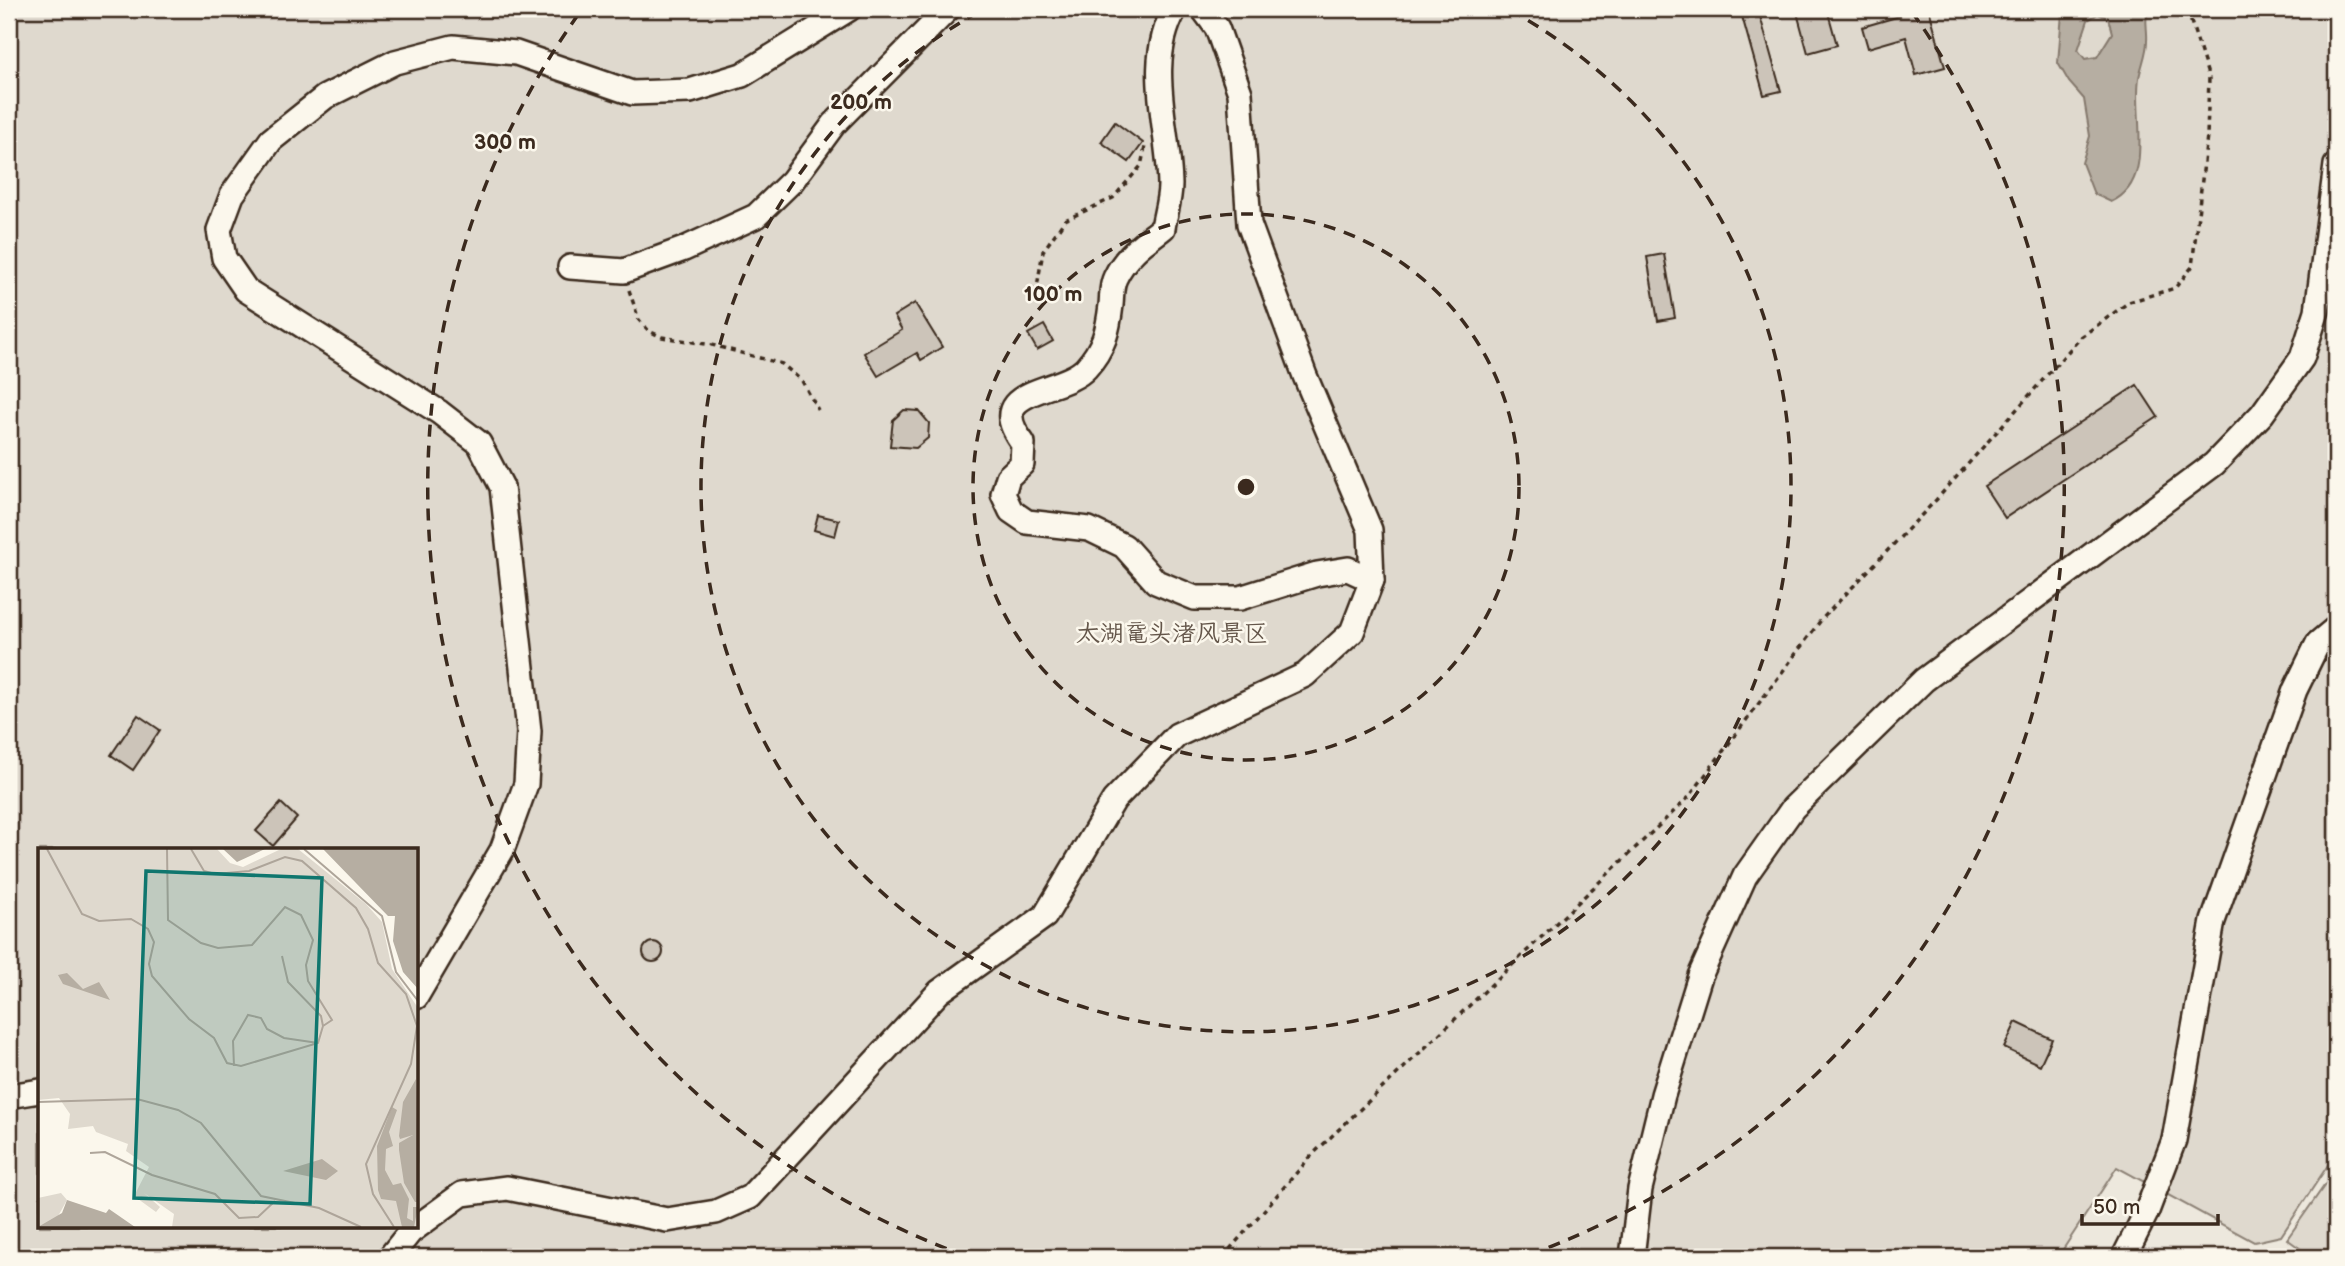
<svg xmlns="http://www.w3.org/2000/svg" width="2345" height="1266" viewBox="0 0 2345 1266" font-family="'Balsamiq Sans','LXGW WenKai TC',sans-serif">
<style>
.built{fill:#ede8dd}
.green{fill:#dfd9ce;stroke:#8d8276;stroke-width:2;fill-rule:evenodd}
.water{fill:#b6aea2;stroke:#85796d;stroke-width:2;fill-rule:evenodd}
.building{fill:#ccc4b9;stroke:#3b2a1e;stroke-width:2}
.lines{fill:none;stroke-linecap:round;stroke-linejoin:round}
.minor-casing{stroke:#3b2a1e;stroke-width:28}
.path{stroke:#3b2a1e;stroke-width:3.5;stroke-dasharray:5 5;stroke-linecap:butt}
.minor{stroke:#fbf7ec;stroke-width:23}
.ring{fill:none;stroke:#3b2a1e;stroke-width:3.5;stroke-dasharray:12 9}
.labels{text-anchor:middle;stroke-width:5;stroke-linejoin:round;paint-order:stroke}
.park-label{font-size:24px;fill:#64564a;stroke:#fbf7ec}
.inset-road{fill:none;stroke:#aea59a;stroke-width:2}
.view{fill:#0f766e;fill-opacity:0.15;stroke:#0f766e;stroke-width:3.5}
.inset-edge{fill:none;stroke:#3b2a1e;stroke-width:3.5}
.centre{fill:#3b2a1e;stroke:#fbf7ec;stroke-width:3.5}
.ring-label{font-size:21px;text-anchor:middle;font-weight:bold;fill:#3b2a1e;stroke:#fbf7ec;stroke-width:5;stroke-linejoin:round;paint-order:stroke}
</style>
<rect width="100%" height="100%" fill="#fbf7ec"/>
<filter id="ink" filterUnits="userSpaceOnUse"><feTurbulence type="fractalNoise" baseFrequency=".0143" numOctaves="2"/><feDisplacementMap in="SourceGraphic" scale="14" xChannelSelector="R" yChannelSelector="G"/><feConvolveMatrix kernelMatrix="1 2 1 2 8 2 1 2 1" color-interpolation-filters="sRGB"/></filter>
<g filter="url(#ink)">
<path class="built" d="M2336,1153v104h-278l59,-90 137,75 27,-6z"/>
<g class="green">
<path d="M9,9h2327v1144l-55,83 -27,6 -137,-75 -59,90h-2049zM40,850h376v376h-376z"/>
<path d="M2336,1169v88h-24l-25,-18z"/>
</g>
<path class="water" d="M2054,9h94c-4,10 0,21 -1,32 0,12 -6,25 -8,37 -6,38 17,104 -28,124l-17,-8 -12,-31 8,-27 -6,-37 -15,-17 -11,-19 4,-50zM2098,14l10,4 4,15 -15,24 -12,2 -7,-9 10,-30z"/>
<g class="building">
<path d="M1740,9h18l23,82 -17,4z"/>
<path d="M1796,9h31l10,36 -29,8z"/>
<path d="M1898,9h31l16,58 -29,8 -10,-38 -38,11 -6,-21 38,-11z"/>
<path d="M1115,122l28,21 -14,19 -28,-20z"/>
<path d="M1664,254l11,64 -17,3 -11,-64z"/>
<path d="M915,303l27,44 -21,13 -4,-7 -39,23 -14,-23 38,-23 -8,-14z"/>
<path d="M1044,325l9,16 -16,9 -9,-16z"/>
<path d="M2137,385l21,32 -153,101 -21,-32z"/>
<path d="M904,410l15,1 10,12 -1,15 -12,10 -26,-2 3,-26z"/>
<path d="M818,515l21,5 -4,16 -21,-6z"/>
<path d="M138,715l22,15 -27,40 -22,-15z"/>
<path d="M281,803l16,15 -24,28 -17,-15z"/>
<circle cx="653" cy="952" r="10"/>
<path d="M2016,1022l36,17 -12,26 -36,-17z"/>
</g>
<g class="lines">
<defs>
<g id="minor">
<path d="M1175,9c-31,54 -6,118 -5,176 0,14 -5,30 -7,43 -20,15 -38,28 -48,50 -4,8 -3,18 -4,27 -3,26 -7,43 -25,63 -23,26 -106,19 -63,75l-1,21 -14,13 -5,17 8,17 16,11 62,7 35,17 32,36 39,16h45l77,-24 31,-5 24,11"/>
<path d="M570,267l54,4 60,-22 72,-33 36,-35 42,-57 114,-115"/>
<path d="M416,997l86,-147 24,-66 3,-53 -27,-244 -23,-44 -40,-31 -193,-122 -22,-32 -5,-28 13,-35 39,-55 54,-43 70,-35 58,-15 63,6 116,40 58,-2 52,-16 107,-66"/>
<path d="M9,1096l31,-5"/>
<path d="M390,1257l20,-25 52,-38 45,-6 160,32 49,-8 34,-15 189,-205 106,-76 69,-116 63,-65 128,-60 47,-43 20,-52 -2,-50 -65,-154 -56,-152 -9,-131 -23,-65 -14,-19"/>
<path d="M1632,1257l8,-68 23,-94 37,-119 45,-100 48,-68 131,-128 290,-216 48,-50 40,-56 15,-47 19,-146"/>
<path d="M2124,1257l23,-46 27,-71 39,-219 82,-231 23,-47 18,-15"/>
</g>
</defs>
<use href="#minor" class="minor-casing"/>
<g class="path">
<path d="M629,290l10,30 10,11 13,6 50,8 70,19 20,17 16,29"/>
<path d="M1036,293l7,-42 22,-31 48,-22 28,-32 4,-19"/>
<path d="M1223,1257l90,-103 376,-357 132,-177 115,-120 145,-163 48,-35 46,-14 17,-21 15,-131 2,-58 -22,-69"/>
</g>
<use href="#minor" class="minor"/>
</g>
</g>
<g class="ring">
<circle cx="1246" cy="487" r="273"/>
<path d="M1510 10A545 545 0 1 1 982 10"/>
<path d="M966 1256A818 818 0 0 1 580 12M1912 12A818 818 0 0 1 1526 1256"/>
</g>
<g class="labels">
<g class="park-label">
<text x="1172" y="641">太湖鼋头渚风景区</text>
</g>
</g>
<g transform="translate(38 848)">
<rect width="380" height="380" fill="#fbf7ec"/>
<path d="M0,1h179l13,14 13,4 38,-18h17l68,55 16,18 10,47 26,39v219h-246l2,-13 -30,-21 16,14 -4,5 -22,-16 15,-29 -23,-16 2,-7 -32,-12 -3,-6 -25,3 2,-15 -11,-16 -21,2zM23,345l6,7 -15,27h-14v-29z" fill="#dfd9ce"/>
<path d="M185,1h42l-28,13zM285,1h95v140l-15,-17 -10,-31 2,-25h-7zM29,125l16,16 16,-7 11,18 -47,-16 -5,-9zM378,231l2,123h-3l-11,-19 -5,-33v-7l14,-8 -13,4 -1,-3 4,-34zM354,259l5,3 -8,22 4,14 -7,3 -1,21 8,15 8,-2 8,16 -2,19 6,3v-14h5l-4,20h-12l-6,-26 -15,-2 -3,-9 -1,-44zM284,311l16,12 -12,9 -43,-9zM29,352l39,13 3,-4 26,18h-97l24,-14z" fill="#b6aea2"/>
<path class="inset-road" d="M9,1l35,65 17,7 32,-2 17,10 6,13 -5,22 3,12 37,43 25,19 13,25 14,3 77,-23 5,-17 -2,-10 -33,-34 -6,-26M129,1l1,71 33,23 17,5 34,-3 33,-38 16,8 12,25 -7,25 2,16 24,39 -9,6M153,1l13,22 11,3 34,-3 36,-14 17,4 54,47 12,21 10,34 28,31 11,32 -6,38 -45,100 7,30 21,33M266,1l78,67 14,56 22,29M196,218l-1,-25 15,-26 13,3 6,11 17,9 34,5M0,254l99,-3 41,11 23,13 60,73 58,12 42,19M52,305l15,-1 47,23 63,19 24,24 19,-1 17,-16"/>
<path class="view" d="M108,23l176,7 -12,326 -176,-6z"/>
<rect width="380" height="380" class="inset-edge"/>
</g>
<circle cx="1246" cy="487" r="10" class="centre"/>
<g class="ring-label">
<text x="861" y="109">200 m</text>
<text x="505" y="149">300 m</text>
<text x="1053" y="301">100 m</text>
</g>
<rect width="2345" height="1266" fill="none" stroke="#fbf7ec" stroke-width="35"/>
<rect x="18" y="18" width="2310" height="1231" fill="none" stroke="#3b2a1e" stroke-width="2.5" filter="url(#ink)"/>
<path d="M2082 1214v10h136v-10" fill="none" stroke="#3b2a1e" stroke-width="3.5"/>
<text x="2093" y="1214" font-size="21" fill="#3b2a1e" stroke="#fbf7ec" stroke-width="5" paint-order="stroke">50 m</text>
</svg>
